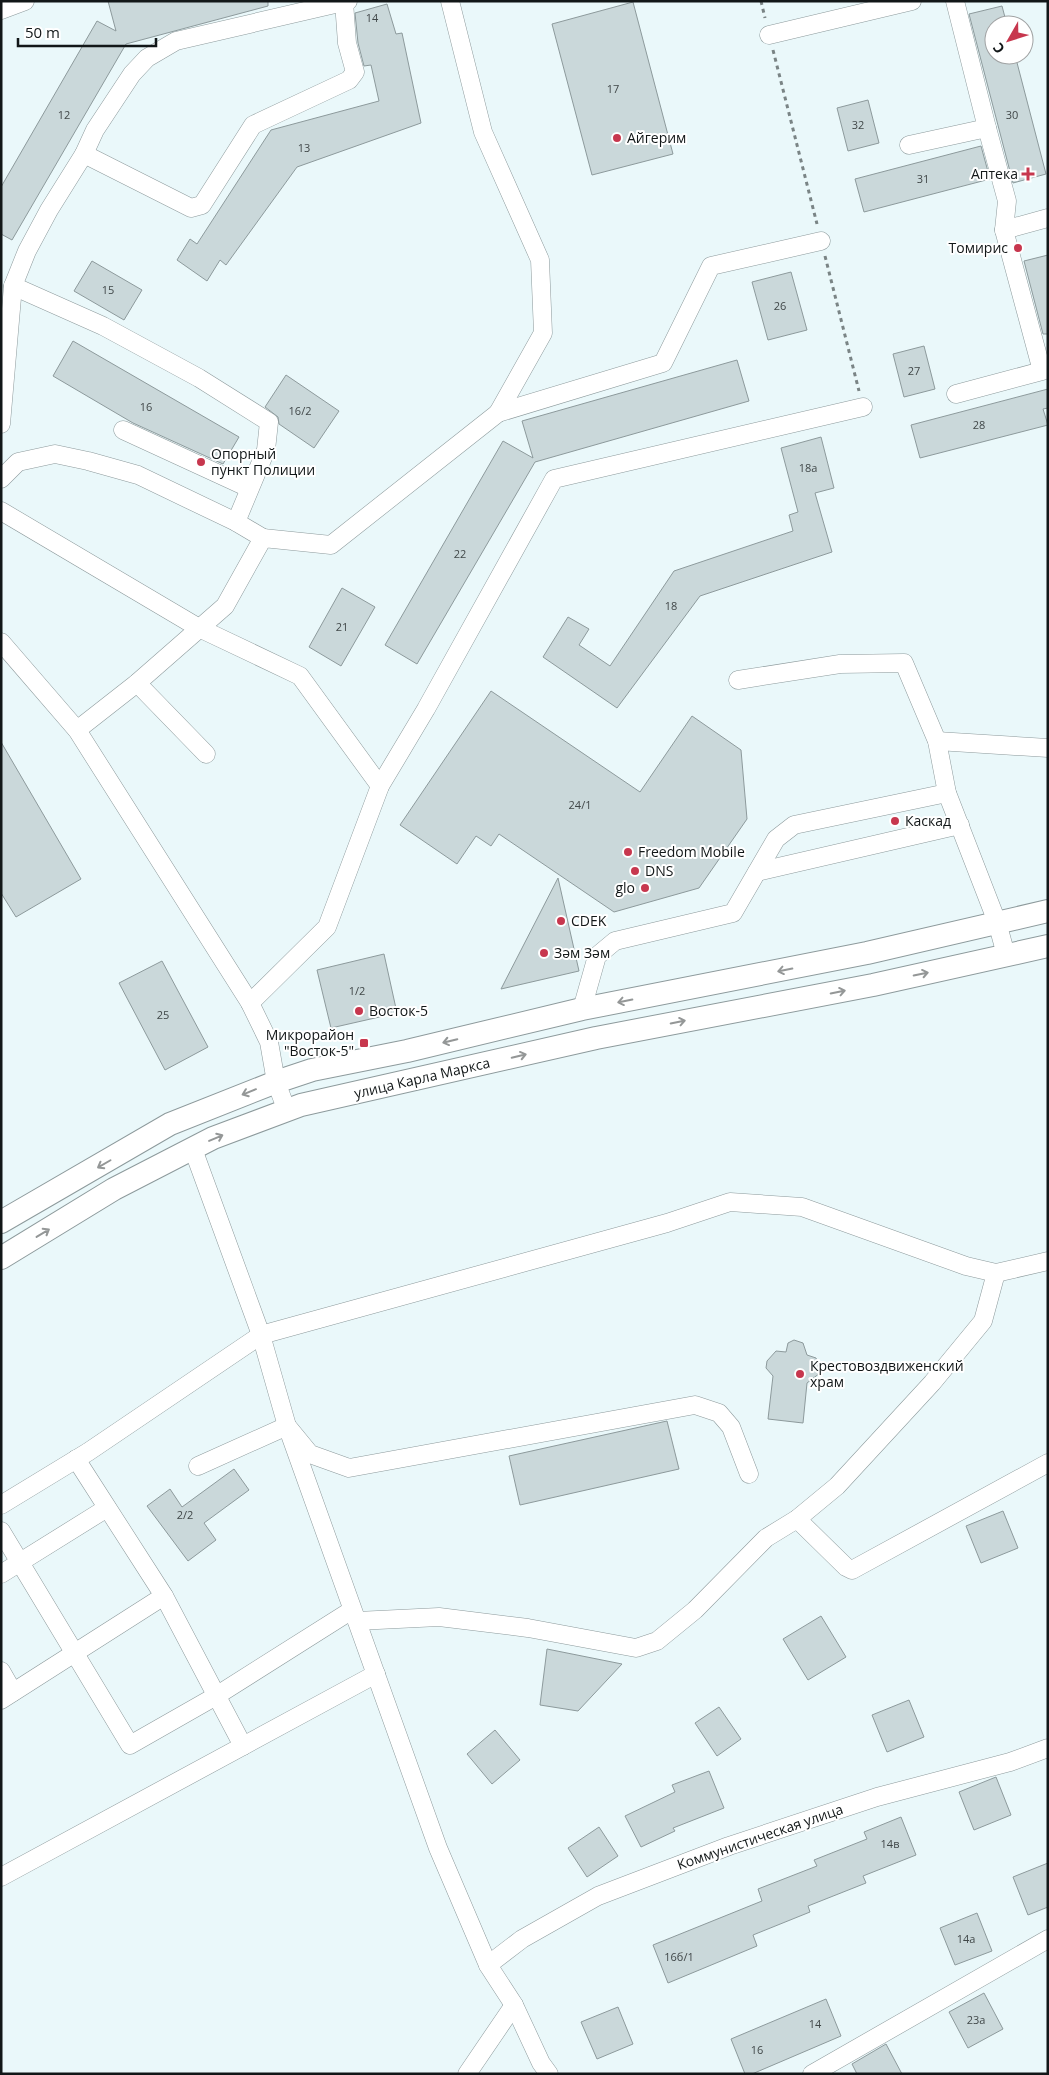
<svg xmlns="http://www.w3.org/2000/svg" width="1049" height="2075" viewBox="0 0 1049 2075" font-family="'Open Sans',sans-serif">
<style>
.building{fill:#cad8da;stroke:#8d9a9c}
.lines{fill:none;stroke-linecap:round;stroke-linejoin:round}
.minor-casing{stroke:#8d9a9c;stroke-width:19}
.major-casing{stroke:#8d9a9c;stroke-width:24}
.path{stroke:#7a8485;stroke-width:3;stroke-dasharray:4 4;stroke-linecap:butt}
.minor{stroke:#fff;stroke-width:18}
.major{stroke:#fff;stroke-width:22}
.oneway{stroke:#949797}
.poi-dot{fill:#c7374e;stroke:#fff;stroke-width:2}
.labels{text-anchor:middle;stroke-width:4;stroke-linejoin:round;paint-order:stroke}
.number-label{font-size:11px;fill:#404748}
.poi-label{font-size:14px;fill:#121718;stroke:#fff;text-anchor:start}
.street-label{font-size:14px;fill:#121718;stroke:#fff}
</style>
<rect width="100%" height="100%" fill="#eaf8fa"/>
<g class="building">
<path d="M108,1h160v5l-142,38 -114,196 -11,-6v-47l96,-166 19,10z"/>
<path d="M633,2l40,152 -81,21 -40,-151z"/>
<path d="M387,4l9,30 6,-1 19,90 -124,44 -71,98 -6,-5 -13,21 -30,-21 13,-21 7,5 74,-114 108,-29 -8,-36 -7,1 -6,-23 -3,-30z"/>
<path d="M1002,6l5,19h-13v30h21l31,119 -33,9 -44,-169z"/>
<path d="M868,100l11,43 -31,8 -11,-43z"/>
<path d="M981,146l9,33 -126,33 -9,-33z"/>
<path d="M1048,255v79h-5l-19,-73z"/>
<path d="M92,261l50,29 -18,30 -50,-29z"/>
<path d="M791,272l16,58 -39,10 -16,-58z"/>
<path d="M73,341l166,96 -16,27 -90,-41 -80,-47z"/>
<path d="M924,346l11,43 -31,8 -11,-43z"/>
<path d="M737,360l12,41 -214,61 -118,202 -32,-19 118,-204 30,17 -11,-37z"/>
<path d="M286,375l53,36 -25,37 -35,-24 -1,-7 -13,-10z"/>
<path d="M1048,389v19l-5,1 5,16 -128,33 -9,-33z"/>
<path d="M821,437l13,51 -19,5 17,59 -132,44 -83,112 -74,-51 25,-40 21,12 -10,16 31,21 64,-95 119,-40 -4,-16 9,-3 -17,-64z"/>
<path d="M342,588l33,19 -34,59 -32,-19z"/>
<path d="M491,691l149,101 52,-76 49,34 6,69 -48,69 -85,24 -115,-78 -8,12 -15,-10 -19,28 -57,-39z"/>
<path d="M1,742l80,137 -65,38 -15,-24z"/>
<path d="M558,878l21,93 -78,18z"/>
<path d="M384,954l13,59 -66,15 -14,-58z"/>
<path d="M162,961l46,86 -43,23 -46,-87z"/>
<path d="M794,1340l9,3 4,12 9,3 4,9v6l-13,10 -4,40 -35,-4 5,-43 -7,-8 1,-7 9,-10 10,1 2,-9z"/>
<path d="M667,1421l12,48 -159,36 -11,-49z"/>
<path d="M234,1469l15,21 -45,33 12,17 -28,21 -41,-55 23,-17 12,18z"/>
<path d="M1003,1511l15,37 -37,15 -15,-37z"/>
<path d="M821,1616l25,41 -38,23 -25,-41z"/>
<path d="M547,1649l75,15 -44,47 -38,-6z"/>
<path d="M909,1700l15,37 -37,15 -15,-37z"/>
<path d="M719,1707l22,32 -24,17 -22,-33z"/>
<path d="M495,1730l25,30 -28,24 -25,-30z"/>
<path d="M709,1771l15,37 -51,20 2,3 -34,16 -16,-31 50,-24 -3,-7z"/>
<path d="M996,1777l15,38 -37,15 -15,-38z"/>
<path d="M901,1817l15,38 -53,21 3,7 -58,23 2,6 -57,23 4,11 -89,37 -15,-38 109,-44 -4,-12 59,-23 -3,-6 53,-21 -3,-7z"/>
<path d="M599,1827l19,29 -31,21 -19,-29z"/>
<path d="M1048,1863v44l-20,8 -15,-38z"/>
<path d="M977,1913l15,38 -37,14 -15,-37z"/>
<path d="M984,1993l19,36 -35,19 -19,-36z"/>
<path d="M826,1999l15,37 -89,38h-7l-14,-35z"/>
<path d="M618,2007l15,37 -36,15 -16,-37z"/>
<path d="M886,2044l16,30h-45l-5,-10z"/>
</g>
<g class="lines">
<defs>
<g id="minor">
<path d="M450,1l33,131 57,128 3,73 -45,80"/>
<path d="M1,10l24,-9"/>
<path d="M769,35l143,-34"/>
<path d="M987,128l20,73 -3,29"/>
<path d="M909,145l78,-17 -32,-127"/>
<path d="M84,154l107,54 11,-3 51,-80 96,-45 6,-8 -8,-29 -3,-41"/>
<path d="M13,286l90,40 96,52 70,44 -3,28 -30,72"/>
<path d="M956,394l86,-23 -38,-141 44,-12"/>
<path d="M1,424l12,-138 14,-35 22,-41 35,-56 11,-24 37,-56 15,-16 29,-17 172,-40"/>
<path d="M123,430l126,58"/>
<path d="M1,479l17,-17 37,-8 33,7 50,14 98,47 27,16"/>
<path d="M1,511l198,117 101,48 80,110"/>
<path d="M1,642l76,88 173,273 19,39 7,40 11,29"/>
<path d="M738,680l102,-16 64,-1 33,78 10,52 50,129 9,33"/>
<path d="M137,683l69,71"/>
<path d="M77,730l60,-47 88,-77 38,-68 68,7 167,-132 165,-50 48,-97 110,-25"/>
<path d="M937,741l111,7"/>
<path d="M757,872l203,-47"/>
<path d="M250,1003l77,-76 53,-141 46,-77 128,-230 309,-72"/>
<path d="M582,1009l15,-53 18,-15 118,-28 43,-74 18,-14 153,-32"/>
<path d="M193,1149l68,186 26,91 151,422 50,117 26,40 27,58 8,11"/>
<path d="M198,1466l89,-40 23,28 39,14 346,-63 24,8 12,14 18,47"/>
<path d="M1,1505l87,-53 173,-117 406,-112 63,-21 72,5 164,59 30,7 52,-12"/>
<path d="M797,1519l49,48 6,3 196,-107"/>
<path d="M1,1531l129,214 86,-49 136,-86"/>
<path d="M1,1574l106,-66"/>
<path d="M164,1596l79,150"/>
<path d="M357,1621l82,-4 89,11 108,20 21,-7 38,-31 71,-72 31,-19 40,-33 95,-103 51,-62 13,-48"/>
<path d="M1,1671l12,21"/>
<path d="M1,1700l163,-104 -88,-137"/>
<path d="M1,1877l375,-203"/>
<path d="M488,1965l34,-26 76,-43 131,-50 148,-49 133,-35 38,-14"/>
<path d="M467,2074l47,-69"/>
<path d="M812,2074l236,-135"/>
</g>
<g id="major">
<path d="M1,1222l169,-98 106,-42 36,-12 95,-19 175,-42 285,-56 181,-42"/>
<path d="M1,1258l113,-69 99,-51 88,-33 295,-67 277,-53 175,-39"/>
</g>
</defs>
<use href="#minor" class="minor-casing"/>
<use href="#major" class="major-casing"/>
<g class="path">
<path d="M761,1l4,17"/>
<path d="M773,50l44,174"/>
<path d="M825,256l34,135"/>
</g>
<use href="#minor" class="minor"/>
<use href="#major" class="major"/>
</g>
<defs><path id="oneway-shaft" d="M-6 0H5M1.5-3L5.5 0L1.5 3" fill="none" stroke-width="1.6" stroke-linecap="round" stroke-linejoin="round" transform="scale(1.25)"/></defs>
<g class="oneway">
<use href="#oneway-shaft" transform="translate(785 970) rotate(169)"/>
<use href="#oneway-shaft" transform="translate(921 974) rotate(-12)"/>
<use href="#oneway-shaft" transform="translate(838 992) rotate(-11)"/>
<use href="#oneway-shaft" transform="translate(625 1001) rotate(169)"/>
<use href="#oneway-shaft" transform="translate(678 1022) rotate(-11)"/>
<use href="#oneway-shaft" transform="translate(450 1041) rotate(167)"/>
<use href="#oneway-shaft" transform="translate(519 1056) rotate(-13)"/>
<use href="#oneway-shaft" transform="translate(249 1092) rotate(158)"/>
<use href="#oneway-shaft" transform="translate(216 1138) rotate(-23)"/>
<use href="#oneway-shaft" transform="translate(104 1164) rotate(150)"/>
<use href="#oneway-shaft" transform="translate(43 1233) rotate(-31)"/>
</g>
<g class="poi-dot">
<circle cx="617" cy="138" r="5"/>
<path d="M1025.5 166.5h5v5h5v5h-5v5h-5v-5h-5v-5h5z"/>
<circle cx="1018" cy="248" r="5"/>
<circle cx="201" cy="462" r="5"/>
<circle cx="895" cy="821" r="5"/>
<circle cx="628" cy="852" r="5"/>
<circle cx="635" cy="871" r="5"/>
<circle cx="645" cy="888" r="5"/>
<circle cx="561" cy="921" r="5"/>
<circle cx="544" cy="953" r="5"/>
<circle cx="359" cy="1011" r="5"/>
<rect x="359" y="1038" width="10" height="10" rx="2.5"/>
<circle cx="800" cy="1374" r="5"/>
</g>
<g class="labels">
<g class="number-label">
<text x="372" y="22">14</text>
<text x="613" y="93">17</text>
<text x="64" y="119">12</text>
<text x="1012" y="119">30</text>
<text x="858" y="129">32</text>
<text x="304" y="152">13</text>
<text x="923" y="183">31</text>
<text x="108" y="294">15</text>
<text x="780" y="310">26</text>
<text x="914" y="375">27</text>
<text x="146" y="411">16</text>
<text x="300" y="415">16/2</text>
<text x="979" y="429">28</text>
<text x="808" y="472">18а</text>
<text x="460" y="558">22</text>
<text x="671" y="610">18</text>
<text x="342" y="631">21</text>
<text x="580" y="809">24/1</text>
<text x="357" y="995">1/2</text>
<text x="163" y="1019">25</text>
<text x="185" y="1519">2/2</text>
<text x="890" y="1848">14в</text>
<text x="966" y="1943">14а</text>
<text x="679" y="1961">16б/1</text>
<text x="976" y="2024">23а</text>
<text x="815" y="2028">14</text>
<text x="757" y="2054">16</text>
</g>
<g class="poi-label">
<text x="627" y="143">Айгерим</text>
<text x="1018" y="179" text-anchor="end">Аптека</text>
<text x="1008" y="253" text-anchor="end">Томирис</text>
<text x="211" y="459">Опорный<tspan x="211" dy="16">пункт Полиции</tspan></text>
<text x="905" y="826">Каскад</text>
<text x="638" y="857">Freedom Mobile</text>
<text x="645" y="876">DNS</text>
<text x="635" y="893" text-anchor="end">glo</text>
<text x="571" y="926">CDEK</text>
<text x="554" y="958">Зәм Зәм</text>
<text x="369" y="1016">Восток-5</text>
<text x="354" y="1040" text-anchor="end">Микрорайон<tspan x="354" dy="16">"Восток-5"</tspan></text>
<text x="810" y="1371">Крестовоздвиженский<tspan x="810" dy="16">храм</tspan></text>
</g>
<g class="street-label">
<text transform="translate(422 1078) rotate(-13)" y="5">улица Карла Маркса</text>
<text transform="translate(760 1837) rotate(-19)" y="5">Коммунистическая улица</text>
</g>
</g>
<rect width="1049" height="2075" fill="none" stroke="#121718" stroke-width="5"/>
<g transform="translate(1009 40) rotate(231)"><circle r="24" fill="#ffffff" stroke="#a0a2a3"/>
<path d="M0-4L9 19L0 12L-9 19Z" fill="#c7374e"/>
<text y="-8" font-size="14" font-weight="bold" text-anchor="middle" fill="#121718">С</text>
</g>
<path d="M18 38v8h138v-8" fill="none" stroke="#121718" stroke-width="2.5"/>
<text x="25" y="38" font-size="15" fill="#121718" stroke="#ffffff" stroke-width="4" paint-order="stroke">50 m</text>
</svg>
